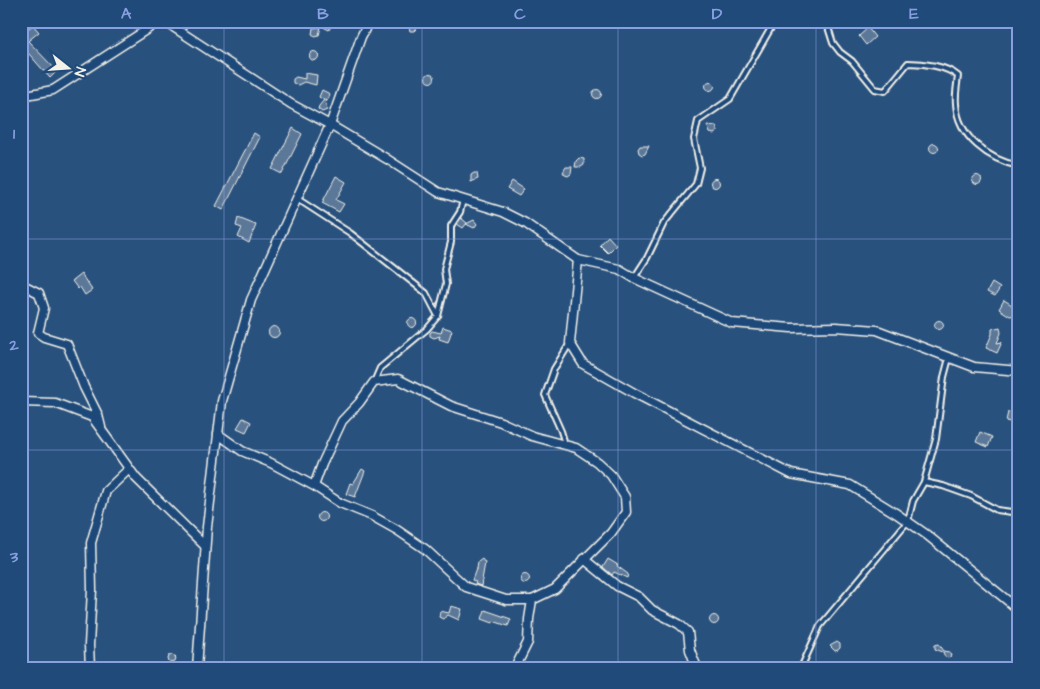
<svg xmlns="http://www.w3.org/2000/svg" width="1040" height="689" viewBox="0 0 1040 689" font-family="'Architects Daughter',sans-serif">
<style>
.building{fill:#5b7899;stroke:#f4f1e8}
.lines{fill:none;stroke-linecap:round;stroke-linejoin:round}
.lane-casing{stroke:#f4f1e8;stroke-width:8}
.street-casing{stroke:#f4f1e8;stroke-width:11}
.lane{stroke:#1f4a7a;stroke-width:4}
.street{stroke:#1f4a7a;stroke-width:8}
.grid{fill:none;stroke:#88a0e0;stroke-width:1;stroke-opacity:0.55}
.neatline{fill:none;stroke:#88a0e0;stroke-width:2}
.grid-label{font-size:16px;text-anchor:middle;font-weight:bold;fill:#88a0e0}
</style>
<rect width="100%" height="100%" fill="#28517e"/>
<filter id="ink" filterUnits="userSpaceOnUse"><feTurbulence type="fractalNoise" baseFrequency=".02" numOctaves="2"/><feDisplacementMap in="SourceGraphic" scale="10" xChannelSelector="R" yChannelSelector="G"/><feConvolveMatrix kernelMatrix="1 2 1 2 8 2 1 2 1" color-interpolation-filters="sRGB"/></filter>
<g filter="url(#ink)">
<g class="building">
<path d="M312,21h22l-5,9z"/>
<path d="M412,21h5l-1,8 -2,2h-4l-1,-4z"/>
<path d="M33,25l6,7 -11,9 29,30 -7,7 -28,-32 -1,1v-13z"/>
<path d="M321,27l-2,8 -4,1 -3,-2 1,-6z"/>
<path d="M868,28l7,9 -9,8 -7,-9z"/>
<circle cx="314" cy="56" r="4.5"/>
<path d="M305,73l12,2 -1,10 -12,-3 -6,3 -5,-2v-4l3,-2 9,2z"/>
<circle cx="430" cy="78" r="4.5"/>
<circle cx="710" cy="86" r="4.5"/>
<circle cx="597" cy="94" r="4.5"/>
<path d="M322,90l8,4 -3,7 -2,-1 2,10 -5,2 -4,-3 1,-3 5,-6 -5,-3z"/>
<path d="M707,125l9,1 1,3v3l-3,2 -4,-1z"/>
<path d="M293,128l9,6 -20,40 -10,-5z"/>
<path d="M254,133l6,4 -37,73 -7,-4z"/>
<circle cx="934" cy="148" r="4.5"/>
<path d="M640,146h9l-4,8 -3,1 -3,-2 -1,-4z"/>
<path d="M579,158l5,1v6l-3,2h-6l1,-6z"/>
<path d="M566,167h6l-1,7 -3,2 -3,-1 -2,-3z"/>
<path d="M474,173h3l1,6 -7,3v-7z"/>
<circle cx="977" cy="180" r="4.5"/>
<path d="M336,176l10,6 -10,18 8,4 -5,8 -17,-9z"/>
<circle cx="715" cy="183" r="4.5"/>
<path d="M512,181l12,8 -5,7 -12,-7z"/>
<path d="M238,218l18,7 -7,18 -11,-6 4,-9 -6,-2z"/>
<path d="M461,218l6,5 -4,5 -6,-4z"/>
<path d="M474,220l3,4 -3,4 -8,-4z"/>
<path d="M608,236l8,9 -8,8 -8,-8z"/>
<path d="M81,274l11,16 -7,5 -5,-8 -2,2 -6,-8z"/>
<path d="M992,283l8,5 -5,8 -8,-4z"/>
<path d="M1004,300l8,5v1l7,5v3l-9,2 -11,-7z"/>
<circle cx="412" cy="323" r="4.5"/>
<circle cx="939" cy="325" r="4.5"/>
<circle cx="274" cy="332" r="5.5"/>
<path d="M443,327l9,3 -4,12 -9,-3 1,-3 -6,2 -4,-2v-3l2,-2 9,2z"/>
<path d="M1000,327l1,6 -4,10 5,-1 -5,11 -11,-5 6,-14v-5z"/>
<path d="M1008,412l8,2 -2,9 -8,-2z"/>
<path d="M243,418l8,4 -5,10 -9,-4z"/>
<path d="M980,432l12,5 -4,10 -12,-5z"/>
<path d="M362,469l3,2 -10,26 -9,-3 4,-11 3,1z"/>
<circle cx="322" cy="517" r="4.5"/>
<path d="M482,559l3,4 -4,23 -6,-2 1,-2 -4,-2 4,-11h1l1,-7z"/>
<path d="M608,559l10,6 -1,1 11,8 -1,4 -13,-6 -2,3 -9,-8z"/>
<circle cx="525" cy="579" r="4.5"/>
<path d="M451,606l11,3 -3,11 -11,-5 -5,4 -4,-2 1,-6 9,2z"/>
<path d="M485,610l26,9 -3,7 -15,-5v2l-11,-4z"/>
<circle cx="714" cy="620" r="4.5"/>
<path d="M837,642l3,2v4l-2,2 -3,1 -5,-5z"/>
<path d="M939,644l5,7 6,1 1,4 -3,2 -3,-1 -2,-5 -8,-3v-4z"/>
<circle cx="172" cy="659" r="4"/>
</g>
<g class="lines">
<defs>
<g id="lane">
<path d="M821,21l6,3 6,19 7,9 12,9 23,28 10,2 23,-28c16,0 38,3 50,13 -1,9 -3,19 -2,28 2,33 33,56 63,62"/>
<path d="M296,198l54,35 47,37 29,23 12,23"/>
<path d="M634,278l13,-20 17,-35 32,-39 4,-16 -6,-29 4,-18 32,-22 45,-78"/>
<path d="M374,382l6,-14 47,-39 11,-13 8,-32 -2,-15 7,-27v-16l9,-14 3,-12"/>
<path d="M565,444l-4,-13 -16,-36 9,-26 16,-26"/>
<path d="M924,482l19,4 28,10 26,14 22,3"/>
<path d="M801,668l19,-42 88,-105 5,-20 11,-19 12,-43 8,-62 5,-19"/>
</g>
<g id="street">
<path d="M164,21l127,83 39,21 57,34 51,33 65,20 22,11 53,37 41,9 15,9 98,45 59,5 45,-1 41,3 97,37 45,4"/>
<path d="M21,96l32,-6 107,-69"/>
<path d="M578,260l-8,83 13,21 53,30 155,80 59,11 47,29 30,21 92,75"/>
<path d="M21,284l18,9 5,15 -6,25 6,4 23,7 17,43 14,28 3,12"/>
<path d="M21,402l34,1 37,14 44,61 69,68"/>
<path d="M218,434l24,17 29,12 43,23 26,17 32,13 25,14 28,19 41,38 40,13h26l23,-11 56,-56 15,-21 -1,-15 -14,-22 -14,-13 -21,-14 -44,-12 -31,-14 -50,-16 -53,-27 -24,3 -15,21 -17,18 -20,43 -8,22"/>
<path d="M584,559l33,27 22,11 13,13 27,14 9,8 2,18 7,18"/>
<path d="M90,668l-1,-23 3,-55 -1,-47 15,-52 23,-22"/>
<path d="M197,668l10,-141 15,-126 29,-101 79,-175 31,-88 8,-16"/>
<path d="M515,668l13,-26 1,-23 3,-19"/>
<path d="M679,668l17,-3"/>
</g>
</defs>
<use href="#lane" class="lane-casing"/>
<use href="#street" class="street-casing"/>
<use href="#lane" class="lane"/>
<use href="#street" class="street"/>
</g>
</g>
<path class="grid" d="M224,21v647M422,21v647M618,21v647M816,21v647M21,239h998M21,450h998"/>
<rect width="1040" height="689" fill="none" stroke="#1f4a7a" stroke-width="55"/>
<g transform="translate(68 68) rotate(107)" stroke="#1f4a7a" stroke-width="4" paint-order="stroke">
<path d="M0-4L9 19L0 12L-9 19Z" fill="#f4f1e8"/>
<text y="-8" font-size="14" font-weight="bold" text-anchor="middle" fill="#f4f1e8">N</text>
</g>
<rect x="28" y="28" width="984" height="634" class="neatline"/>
<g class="grid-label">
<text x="126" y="19">A</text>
<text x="323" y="19">B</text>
<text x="520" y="19">C</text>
<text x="717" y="19">D</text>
<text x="914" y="19">E</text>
<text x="14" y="139">1</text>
<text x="14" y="350">2</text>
<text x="14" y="562">3</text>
</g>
</svg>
